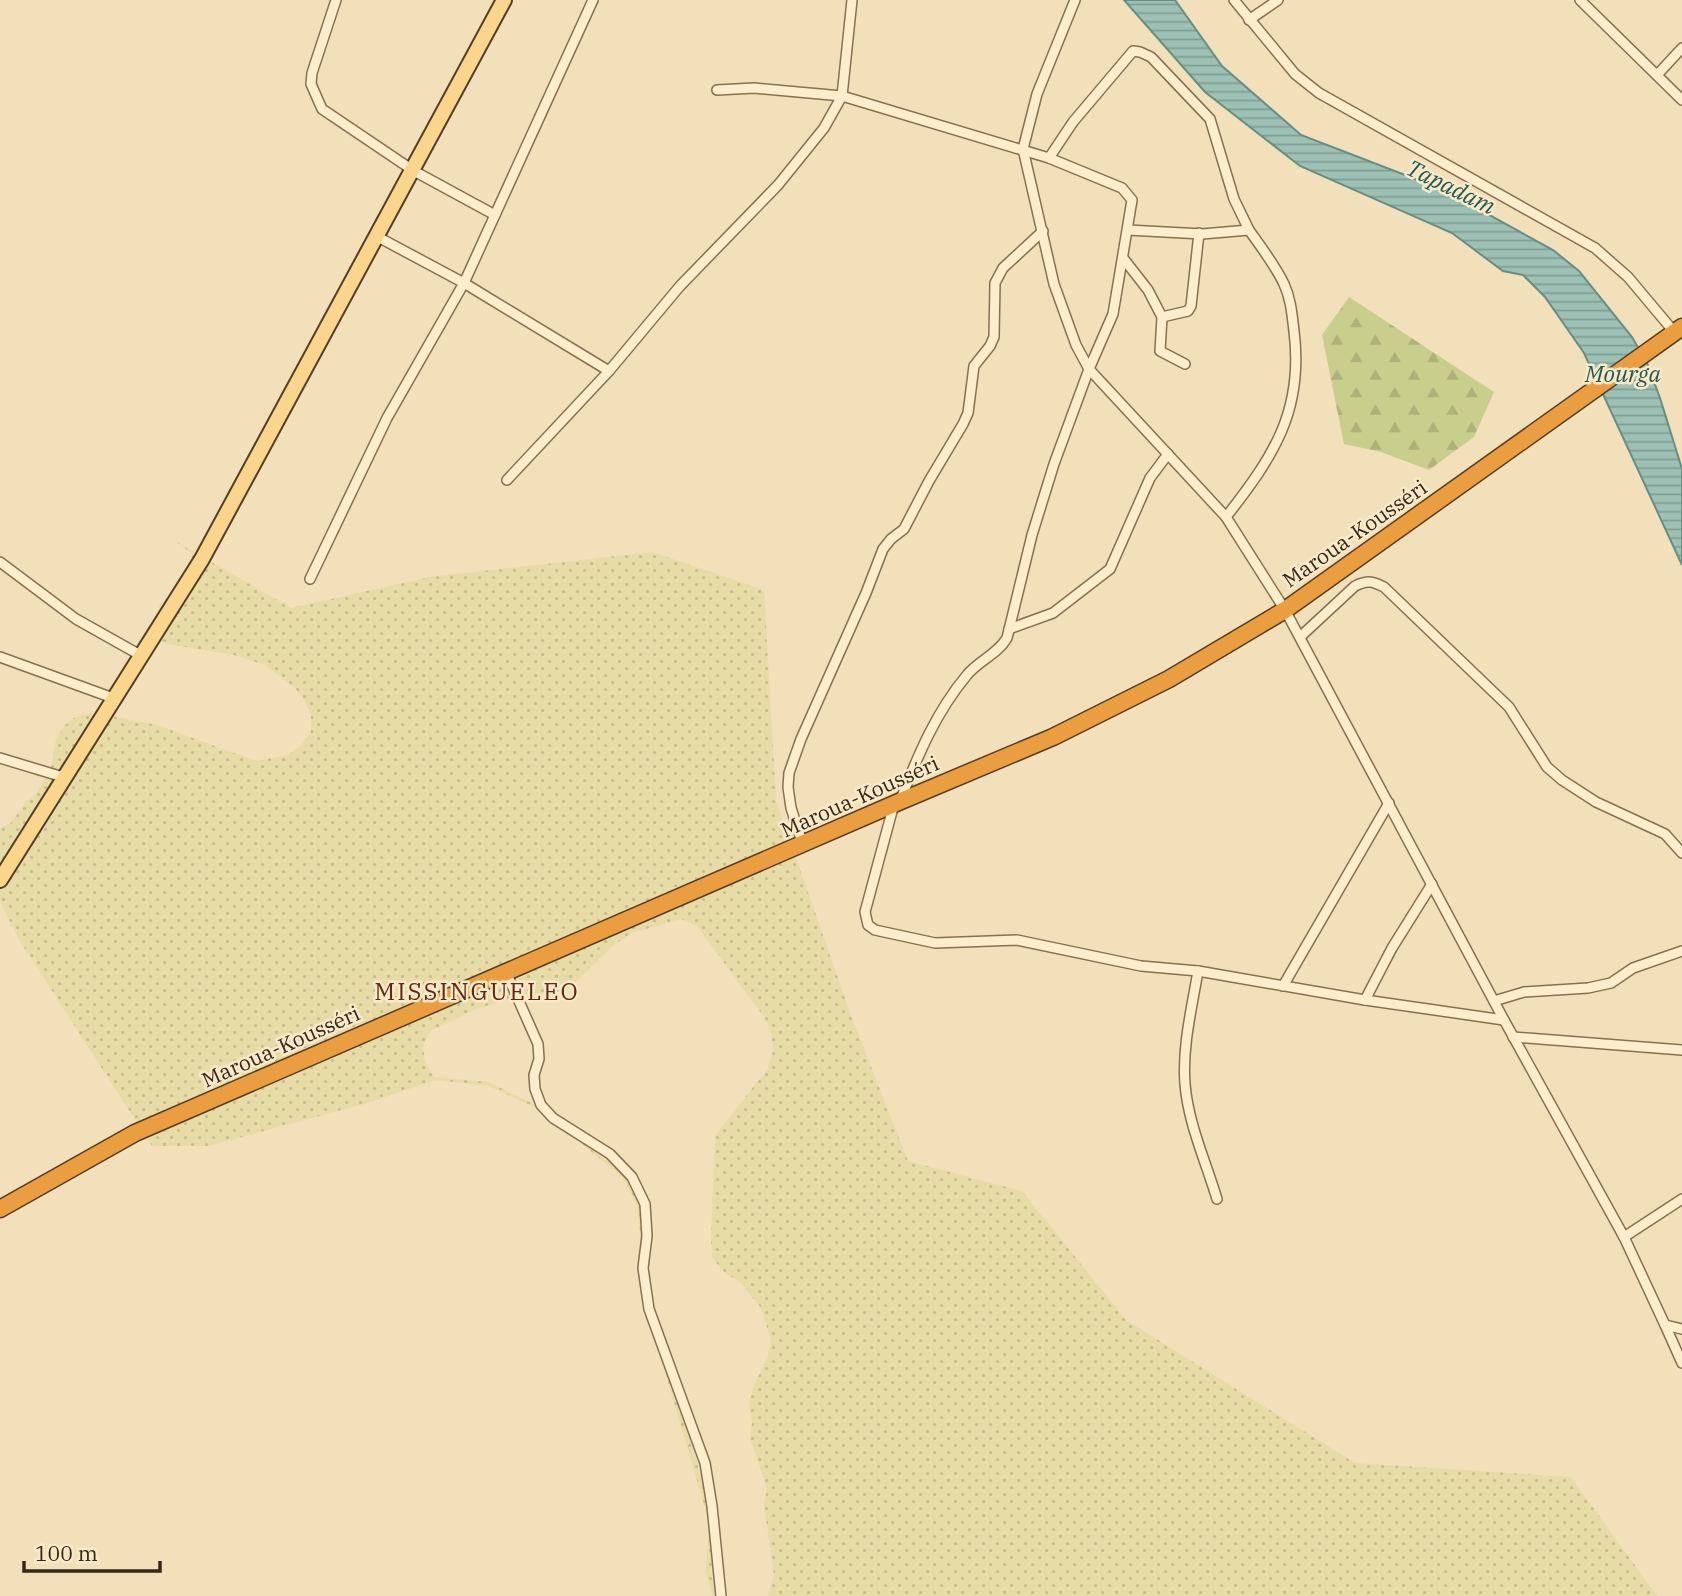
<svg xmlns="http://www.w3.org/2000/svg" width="1682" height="1596" viewBox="0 0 1682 1596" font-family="'IBM Plex Serif',serif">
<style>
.farmland{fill:url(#farmland-dots)}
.forest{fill:url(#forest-firs)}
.water{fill:url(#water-rules);stroke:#668f84;stroke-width:2}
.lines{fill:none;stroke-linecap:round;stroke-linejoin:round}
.street-casing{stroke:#896f53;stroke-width:12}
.primary-casing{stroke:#553d28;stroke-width:18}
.highway-casing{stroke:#553d28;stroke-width:19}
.street{stroke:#fcedcd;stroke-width:9}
.primary{stroke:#f9d68c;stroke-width:14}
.highway{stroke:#ea9e40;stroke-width:16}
.labels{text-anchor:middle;stroke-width:5;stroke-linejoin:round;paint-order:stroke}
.street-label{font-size:21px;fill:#362719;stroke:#f8eac9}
.water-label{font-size:23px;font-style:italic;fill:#275754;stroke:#f8eac9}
.quarter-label{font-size:24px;letter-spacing:2px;fill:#662515;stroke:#f8eac9}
</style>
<defs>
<pattern id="farmland-dots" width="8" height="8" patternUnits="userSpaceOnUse" patternTransform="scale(1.75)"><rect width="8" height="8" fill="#e7dca6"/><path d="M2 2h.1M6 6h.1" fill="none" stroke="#c7bd8e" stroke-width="1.8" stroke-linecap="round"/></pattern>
<pattern id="forest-firs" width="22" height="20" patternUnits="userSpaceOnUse" patternTransform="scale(1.75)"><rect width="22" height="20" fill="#c8cf8d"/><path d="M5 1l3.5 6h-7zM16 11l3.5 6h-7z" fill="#acb279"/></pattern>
<pattern id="water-rules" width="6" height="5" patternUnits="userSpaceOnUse" patternTransform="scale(1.75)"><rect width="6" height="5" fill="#9ec1b6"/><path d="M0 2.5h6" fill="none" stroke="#829d93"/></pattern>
</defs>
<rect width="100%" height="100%" fill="#f1e0b9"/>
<path class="farmland" d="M90,535l-90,10 90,-10 85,6 116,67 139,-31 222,-25 112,38 12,211 76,217 56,143 114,30 104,129 229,143 216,14 86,119h-889l6,-21 -10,-70 3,-18 -17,-48 2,-16 -3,-18 4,-17 15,-32 3,-16 -10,-32 -21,-26 -15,-9 -12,-14 -2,-18 4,-105 53,-68 5,-17 -2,-18 -7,-16 -67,-91 -16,-7 -49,14 -20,13 -12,13 -34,32 -41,4 -49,14 -46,22 -7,15 2,16 9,15 54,5 46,22 90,70 15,25 5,87 45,145 19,73 5,49 -2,19 7,24h-5l-7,-24 3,-51 -56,-190 -11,-45 -1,-43 -4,-38 -14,-27 -81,-67 -53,-25 -53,-6 -72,24 -155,42h-57l-134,-208 -18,-37v-73l10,-4 15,-21 12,-10 15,-30 4,-24 9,-14 9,-7 15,-5 17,2 51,10 99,36 33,-6 12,-10 10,-13v-17l-6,-14 -10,-13 -30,-23 -31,-10 -66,-11 -14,-7 -1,-17 7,-15 21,-23 12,-28 -18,-13z"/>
<path class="forest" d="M1349,297l145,95 -20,45 -45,33 -48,-18 -37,-8 -22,-109z"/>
<path class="water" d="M1124,0h51l47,66 79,69 143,55 109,60 26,21 53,66 15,26 13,35 22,71v96l-98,-212 -39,-56 -22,-22 -20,-4 -51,-38 -152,-67 -95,-74z"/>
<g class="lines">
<defs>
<g id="street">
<path d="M336,0l-24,73 -1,11 11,25 92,62 81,44"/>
<path d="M1075,0l-38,94 -14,55 31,135 22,61 13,24 137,148 59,93 219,410 120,217 41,88 17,4"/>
<path d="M1234,0l61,74 24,19 276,155 33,29 47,56"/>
<path d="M1580,0l102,100"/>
<path d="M1249,20l29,-20"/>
<path d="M1657,75l25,-27"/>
<path d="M717,90l37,-2 88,8 207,62 73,30 10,12 -19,114 -24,55 -35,95 -22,71 -25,103c-9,16 -29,23 -40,37 -31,37 -49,80 -66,124"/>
<path d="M1049,158l24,-36 60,-71 7,1 11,5 59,62 24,80 15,31 -47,4 -74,-4"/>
<path d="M378,237l86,46 145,88"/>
<path d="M1123,258l25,32 14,27 -2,34 25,13"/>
<path d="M1162,317l26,-6 3,-5 8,-73"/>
<path d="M507,480l102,-109 71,-85 98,-101 46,-57 18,-32 10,-96"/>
<path d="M1226,517c47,-60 78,-106 68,-186 -2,-16 -3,-32 -10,-47 -9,-19 -23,-37 -35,-54"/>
<path d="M0,562l76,57 64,36"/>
<path d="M310,579l77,-161 77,-135 129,-283"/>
<path d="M1009,629l44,-16 57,-44 40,-91 18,-24"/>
<path d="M1300,637l55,-51c12,-6 17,-5 29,1l125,120 38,60 15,13 34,22 69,32 17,19"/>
<path d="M0,657l113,41"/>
<path d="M0,758l63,19"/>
<path d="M894,804l-29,108 3,13 7,5 60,13 82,-3 124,26 57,5 167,29 139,20"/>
<path d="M803,845l-12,-37 -3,-21 1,-14 12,-34 65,-146 17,-44 8,-10 13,-10 25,-48 34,-57 5,-11 6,-47 16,-20 4,-9 1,-54 8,-15 40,-37"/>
<path d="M1198,971c-6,36 -16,76 -13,113 3,39 21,78 32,115"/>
<path d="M506,972l32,72 1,15 -5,16 1,14 6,16 12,13 57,36 22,23 13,27 2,32 -4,32 6,41 56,154 7,43 9,90"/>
<path d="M1283,986l106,-183"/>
<path d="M1365,1000l27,-52 40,-64"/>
<path d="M1494,1001l30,-9 64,-4 23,-5 22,-15 49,-17"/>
<path d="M1513,1037l169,13"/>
<path d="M1624,1237l58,-38"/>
<path d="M1665,1325l17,38"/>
</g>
<path id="primary" d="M0,880l202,-321 302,-559"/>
<path id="highway" d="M0,1209l135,-76 766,-332 152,-64 116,-58 116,-69 397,-283"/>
</defs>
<use href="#street" class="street-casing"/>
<use href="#primary" class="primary-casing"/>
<use href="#highway" class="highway-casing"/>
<use href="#street" class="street"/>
<use href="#primary" class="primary"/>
<use href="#highway" class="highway"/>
</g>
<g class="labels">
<g class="street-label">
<text transform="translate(1355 534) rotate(-35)" y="7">Maroua-Kousséri</text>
<text transform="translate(860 797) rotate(-24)" y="7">Maroua-Kousséri</text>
<text transform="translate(281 1047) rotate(-24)" y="7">Maroua-Kousséri</text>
</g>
<g class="water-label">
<text transform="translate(1451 187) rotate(26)" y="8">Tapadam</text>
<text x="1623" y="382">Mourga</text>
</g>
<g class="quarter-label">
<text x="477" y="1000">MISSINGUELEO</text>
</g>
</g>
<path d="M24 1561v10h136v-10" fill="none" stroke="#362719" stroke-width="3.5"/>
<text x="35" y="1561" font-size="21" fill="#362719" stroke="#f8eac9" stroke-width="5" paint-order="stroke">100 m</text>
</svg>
